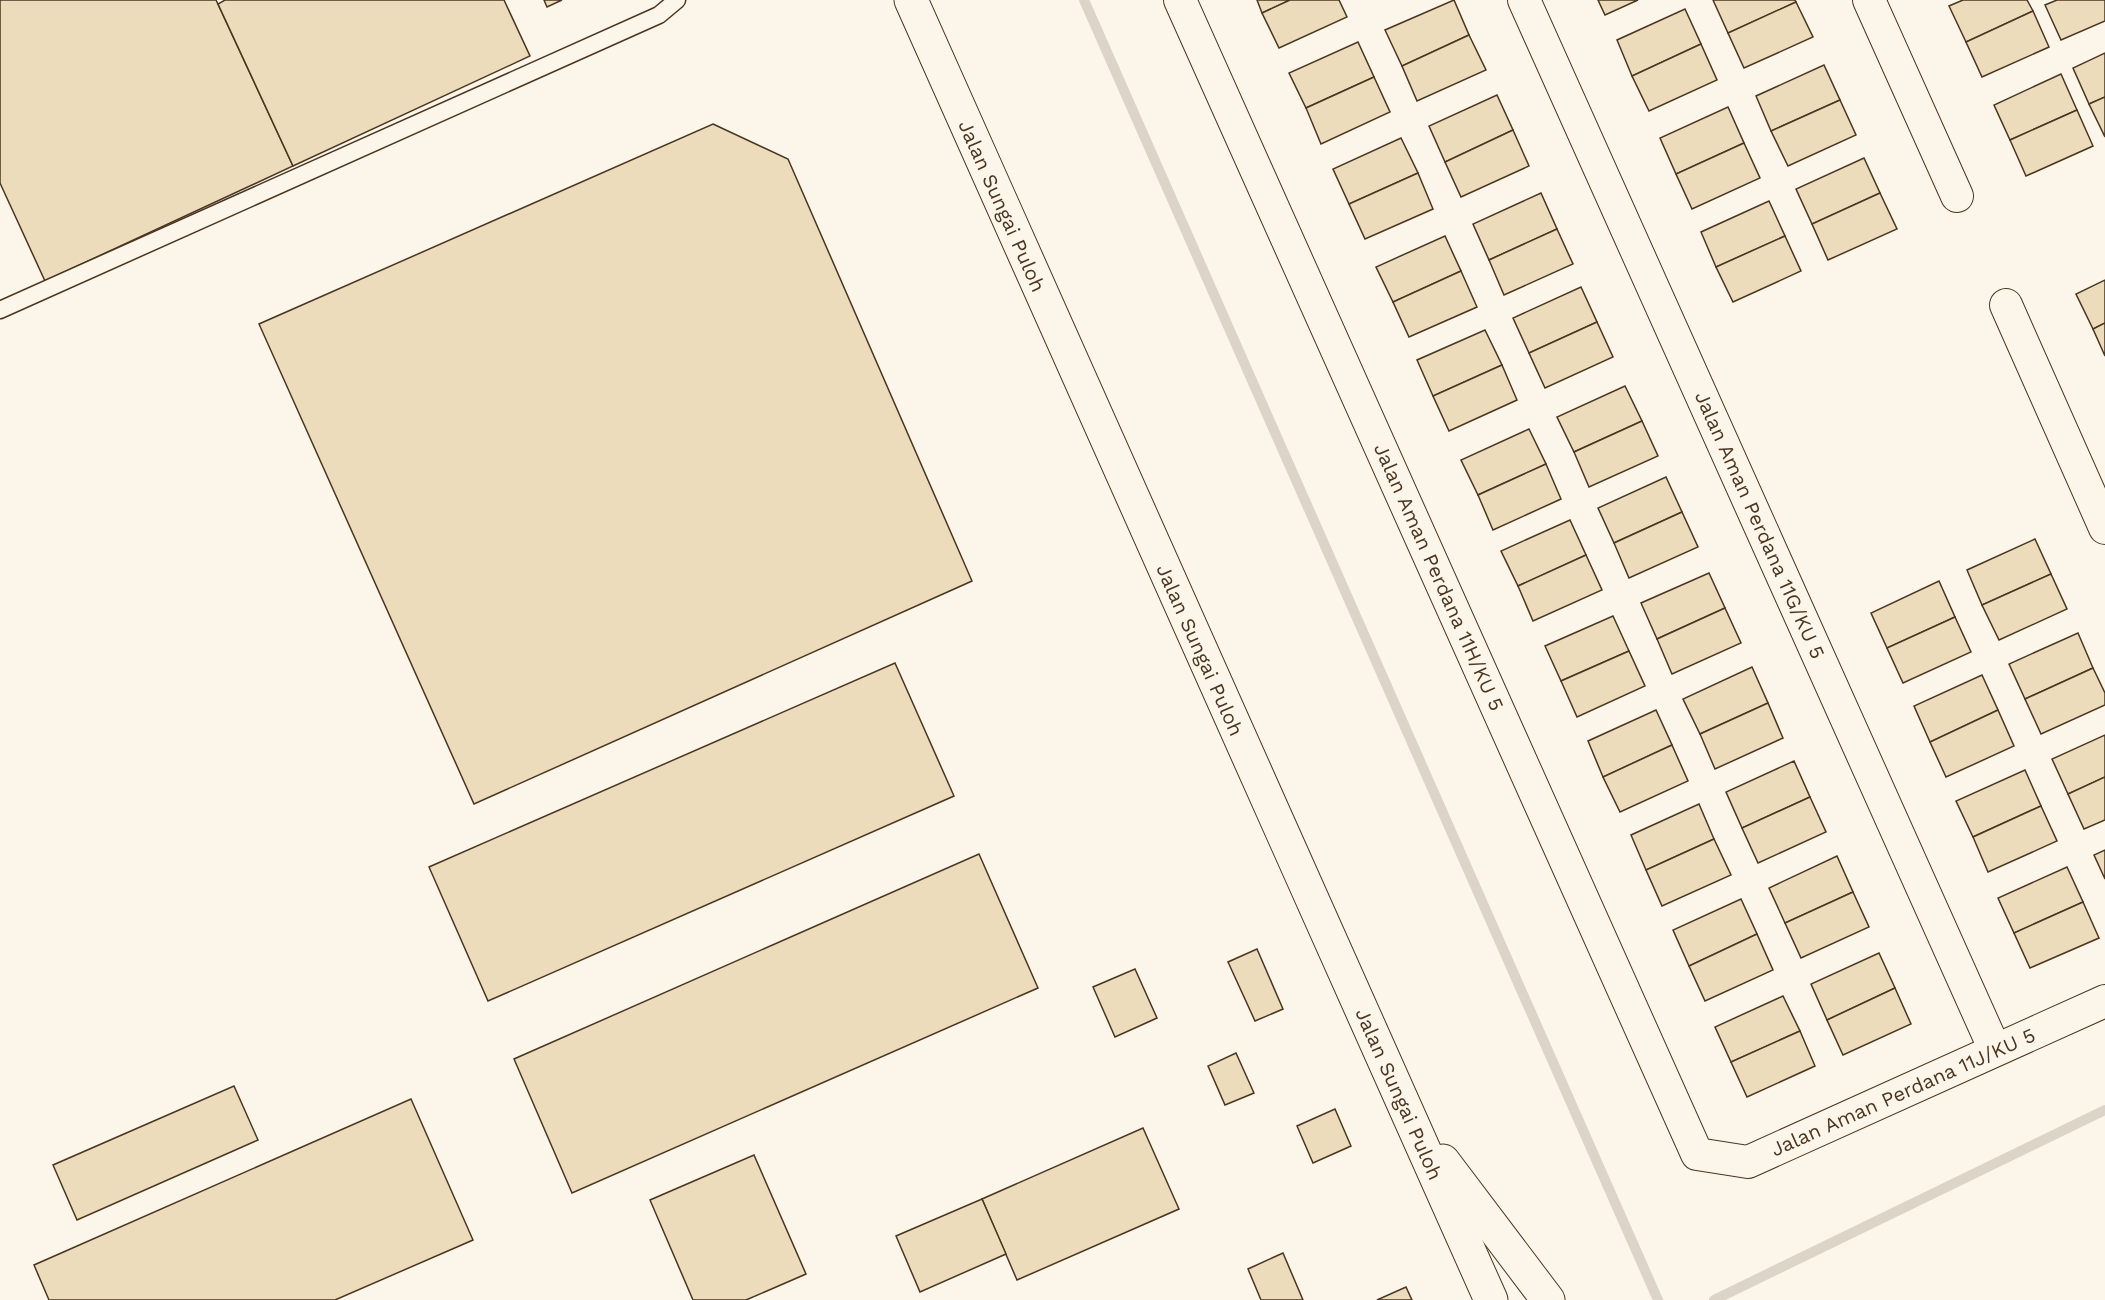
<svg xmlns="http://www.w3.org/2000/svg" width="2105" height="1300" viewBox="0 0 2105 1300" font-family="'Work Sans',sans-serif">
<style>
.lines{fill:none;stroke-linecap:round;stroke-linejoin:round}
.stream{stroke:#dcd4c6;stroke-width:10}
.building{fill:#ecdcbc;stroke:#4a3520;stroke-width:1.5}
.service-casing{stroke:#4a3520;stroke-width:19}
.minor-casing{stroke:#4a3520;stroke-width:34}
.tertiary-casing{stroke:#4a3520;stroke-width:35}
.service{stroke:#fbf6e9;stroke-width:16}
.minor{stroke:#fbf6e9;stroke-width:32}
.tertiary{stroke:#fbf6e9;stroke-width:33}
.labels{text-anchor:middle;stroke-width:4.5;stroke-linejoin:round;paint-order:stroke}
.street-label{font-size:20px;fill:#4a3520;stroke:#fbf6e9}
</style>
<rect width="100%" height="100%" fill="#fbf6e9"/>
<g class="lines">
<g class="stream">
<path d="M1084,0l574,1300"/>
<path d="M1714,1300l391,-190"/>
</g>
</g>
<g class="building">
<path d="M0,0h216l77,166 -248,115 -45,-98z"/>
<path d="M225,0h279l26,56 -237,110 -75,-162z"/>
<path d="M544,0h18l-15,7z"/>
<path d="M1257,0h33l-28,13z"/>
<path d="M1290,0h49l8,17 -68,31 -17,-35z"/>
<path d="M1454,0l15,35 -67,31 -17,-36z"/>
<path d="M1598,0h40l-33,15z"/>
<path d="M1713,0h82l1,2 -68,31z"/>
<path d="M1963,0h64l6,11 -67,31 -17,-36z"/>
<path d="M2057,0h48v21l-44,19 -16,-35z"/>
<path d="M1796,2l17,35 -69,31 -16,-35z"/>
<path d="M1685,9l16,35 -69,32 -15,-36z"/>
<path d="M2033,11l16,36 -67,30 -16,-35z"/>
<path d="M1469,35l17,35 -69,31 -15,-35z"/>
<path d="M1358,42l16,35 -68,31 -17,-35z"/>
<path d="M1701,44l16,36 -68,31 -17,-35z"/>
<path d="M2105,53v44l-16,7 -16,-36z"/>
<path d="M1824,65l16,35 -69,31 -15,-35z"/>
<path d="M2061,74l16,36 -67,30 -16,-35z"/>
<path d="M1374,77l16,35 -69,32 -15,-36z"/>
<path d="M1497,95l16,35 -68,32 -16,-36z"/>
<path d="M2105,97v40l-16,-33z"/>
<path d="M1840,100l16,35 -68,31 -17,-35z"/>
<path d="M1728,107l16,36 -68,31 -16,-36z"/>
<path d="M2077,110l16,36 -67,30 -16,-36z"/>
<path d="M713,124l75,35 184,422 -498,223 -215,-480z"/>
<path d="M1513,130l16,36 -68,31 -16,-35z"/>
<path d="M1401,138l17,35 -69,31 -16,-35z"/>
<path d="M1744,143l16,35 -68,31 -16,-35z"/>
<path d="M1864,158l16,35 -68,31 -16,-35z"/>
<path d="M1418,173l15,36 -68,30 -16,-35z"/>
<path d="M1541,193l16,36 -68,31 -16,-36z"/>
<path d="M1880,193l17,36 -69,31 -16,-36z"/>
<path d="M1769,201l16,35 -69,31 -15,-35z"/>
<path d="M1557,229l16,35 -69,31 -15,-35z"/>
<path d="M1445,236l16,35 -68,31 -17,-35z"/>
<path d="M1785,236l16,35 -68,31 -17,-35z"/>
<path d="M1461,271l16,36 -68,30 -16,-35z"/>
<path d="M2105,280v43l-12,6 -17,-35z"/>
<path d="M1581,287l16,35 -68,31 -16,-35z"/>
<path d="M1597,322l16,35 -68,31 -16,-35z"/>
<path d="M2105,323v33l-12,-27z"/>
<path d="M1485,330l17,35 -69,31 -16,-36z"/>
<path d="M1502,365l15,35 -68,31 -16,-35z"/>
<path d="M1625,386l17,35 -68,31 -17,-35z"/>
<path d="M1642,421l16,35 -69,31 -15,-35z"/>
<path d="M1529,429l17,35 -68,31 -17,-35z"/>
<path d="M1546,464l15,35 -68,31 -15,-35z"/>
<path d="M1666,477l16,35 -68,31 -16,-35z"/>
<path d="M1682,512l16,35 -69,31 -15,-35z"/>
<path d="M1570,520l16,35 -68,31 -17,-35z"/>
<path d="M2035,539l16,35 -69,31 -15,-35z"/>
<path d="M1586,555l16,35 -69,31 -15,-35z"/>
<path d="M1709,573l16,35 -68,31 -16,-36z"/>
<path d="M2051,574l16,35 -68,31 -17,-35z"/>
<path d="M1939,581l16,36 -68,31 -16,-35z"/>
<path d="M1725,608l16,35 -69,31 -15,-35z"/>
<path d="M1613,616l16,35 -68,30 -16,-35z"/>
<path d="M1955,617l16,35 -68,31 -16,-35z"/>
<path d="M2078,633l15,35 -68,31 -16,-35z"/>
<path d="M1629,651l16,35 -68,31 -16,-36z"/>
<path d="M895,663l59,133 -466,205 -59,-134z"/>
<path d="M1752,667l16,36 -68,31 -17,-35z"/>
<path d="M2093,668l12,25v12l-64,29 -16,-35z"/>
<path d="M1982,675l16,35 -68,32 -16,-36z"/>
<path d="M1768,703l15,35 -68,31 -15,-35z"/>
<path d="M1656,710l16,35 -69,32 -15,-36z"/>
<path d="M1998,710l16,36 -68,31 -16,-35z"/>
<path d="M2105,735v42l-37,17 -16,-35z"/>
<path d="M1672,745l16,36 -68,31 -17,-35z"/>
<path d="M1794,761l16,36 -68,31 -16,-36z"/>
<path d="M2025,770l16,36 -68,31 -17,-36z"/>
<path d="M2105,777v43l-21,9 -16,-35z"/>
<path d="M1810,797l16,35 -68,31 -16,-35z"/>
<path d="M1699,804l15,35 -68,31 -15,-35z"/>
<path d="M2041,806l16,35 -69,31 -15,-35z"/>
<path d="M1714,839l17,36 -69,31 -16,-36z"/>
<path d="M2105,850v29l-11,-24z"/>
<path d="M979,854l59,134 -466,205 -58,-134z"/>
<path d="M1837,856l16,36 -68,31 -16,-35z"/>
<path d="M2067,867l16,35 -69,31 -16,-35z"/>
<path d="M1853,892l16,35 -68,31 -16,-35z"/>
<path d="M1741,899l16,35 -68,32 -16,-36z"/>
<path d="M2083,902l16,36 -69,30 -16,-35z"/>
<path d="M1757,934l16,36 -68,31 -16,-35z"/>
<path d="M1257,949l26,60 -28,12 -27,-59z"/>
<path d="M1879,953l16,35 -68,32 -16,-36z"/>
<path d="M1135,969l22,49 -42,19 -22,-50z"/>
<path d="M1895,988l16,36 -68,31 -16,-35z"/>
<path d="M1783,996l17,35 -69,31 -16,-35z"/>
<path d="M1800,1031l15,35 -68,31 -16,-35z"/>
<path d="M1236,1053l18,40 -29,12 -17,-39z"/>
<path d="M234,1086l24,54 -181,80 -24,-55z"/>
<path d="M411,1099l62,141 -138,60h-286l-15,-35z"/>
<path d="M1335,1109l16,37 -38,17 -16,-37z"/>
<path d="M1143,1128l36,81 -162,71 -35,-81z"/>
<path d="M754,1155l52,119 -60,26h-53l-43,-100z"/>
<path d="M982,1199l24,55 -86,38 -24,-56z"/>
<path d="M1283,1253l20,47h-42l-13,-31z"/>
<path d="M1406,1287l6,13h-35z"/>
</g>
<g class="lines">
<defs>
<path id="service" d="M0,310l659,-295 18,-15"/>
<g id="minor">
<path d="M1180,0l517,1154 51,8 357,-161"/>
<path d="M1524,0l471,1050"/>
<path d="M1869,0l88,196"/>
<path d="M2006,305l99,223"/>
</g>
<g id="tertiary">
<path d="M911,0l580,1300"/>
<path d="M1443,1161l105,139"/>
</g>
</defs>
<use href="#service" class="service-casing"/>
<use href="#minor" class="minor-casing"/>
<use href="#tertiary" class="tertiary-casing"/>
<use href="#service" class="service"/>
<use href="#minor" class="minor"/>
<use href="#tertiary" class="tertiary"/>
</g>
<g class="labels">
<g class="street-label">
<text transform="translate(1002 206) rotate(66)" y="7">Jalan Sungai Puloh</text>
<text transform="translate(1760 525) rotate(66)" y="7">Jalan Aman Perdana 11G/KU 5</text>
<text transform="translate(1439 577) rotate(66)" y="7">Jalan Aman Perdana 11H/KU 5</text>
<text transform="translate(1200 650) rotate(66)" y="7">Jalan Sungai Puloh</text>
<text transform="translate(1903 1092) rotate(-24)" y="7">Jalan Aman Perdana 11J/KU 5</text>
<text transform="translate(1399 1094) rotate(66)" y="7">Jalan Sungai Puloh</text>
</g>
</g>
</svg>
